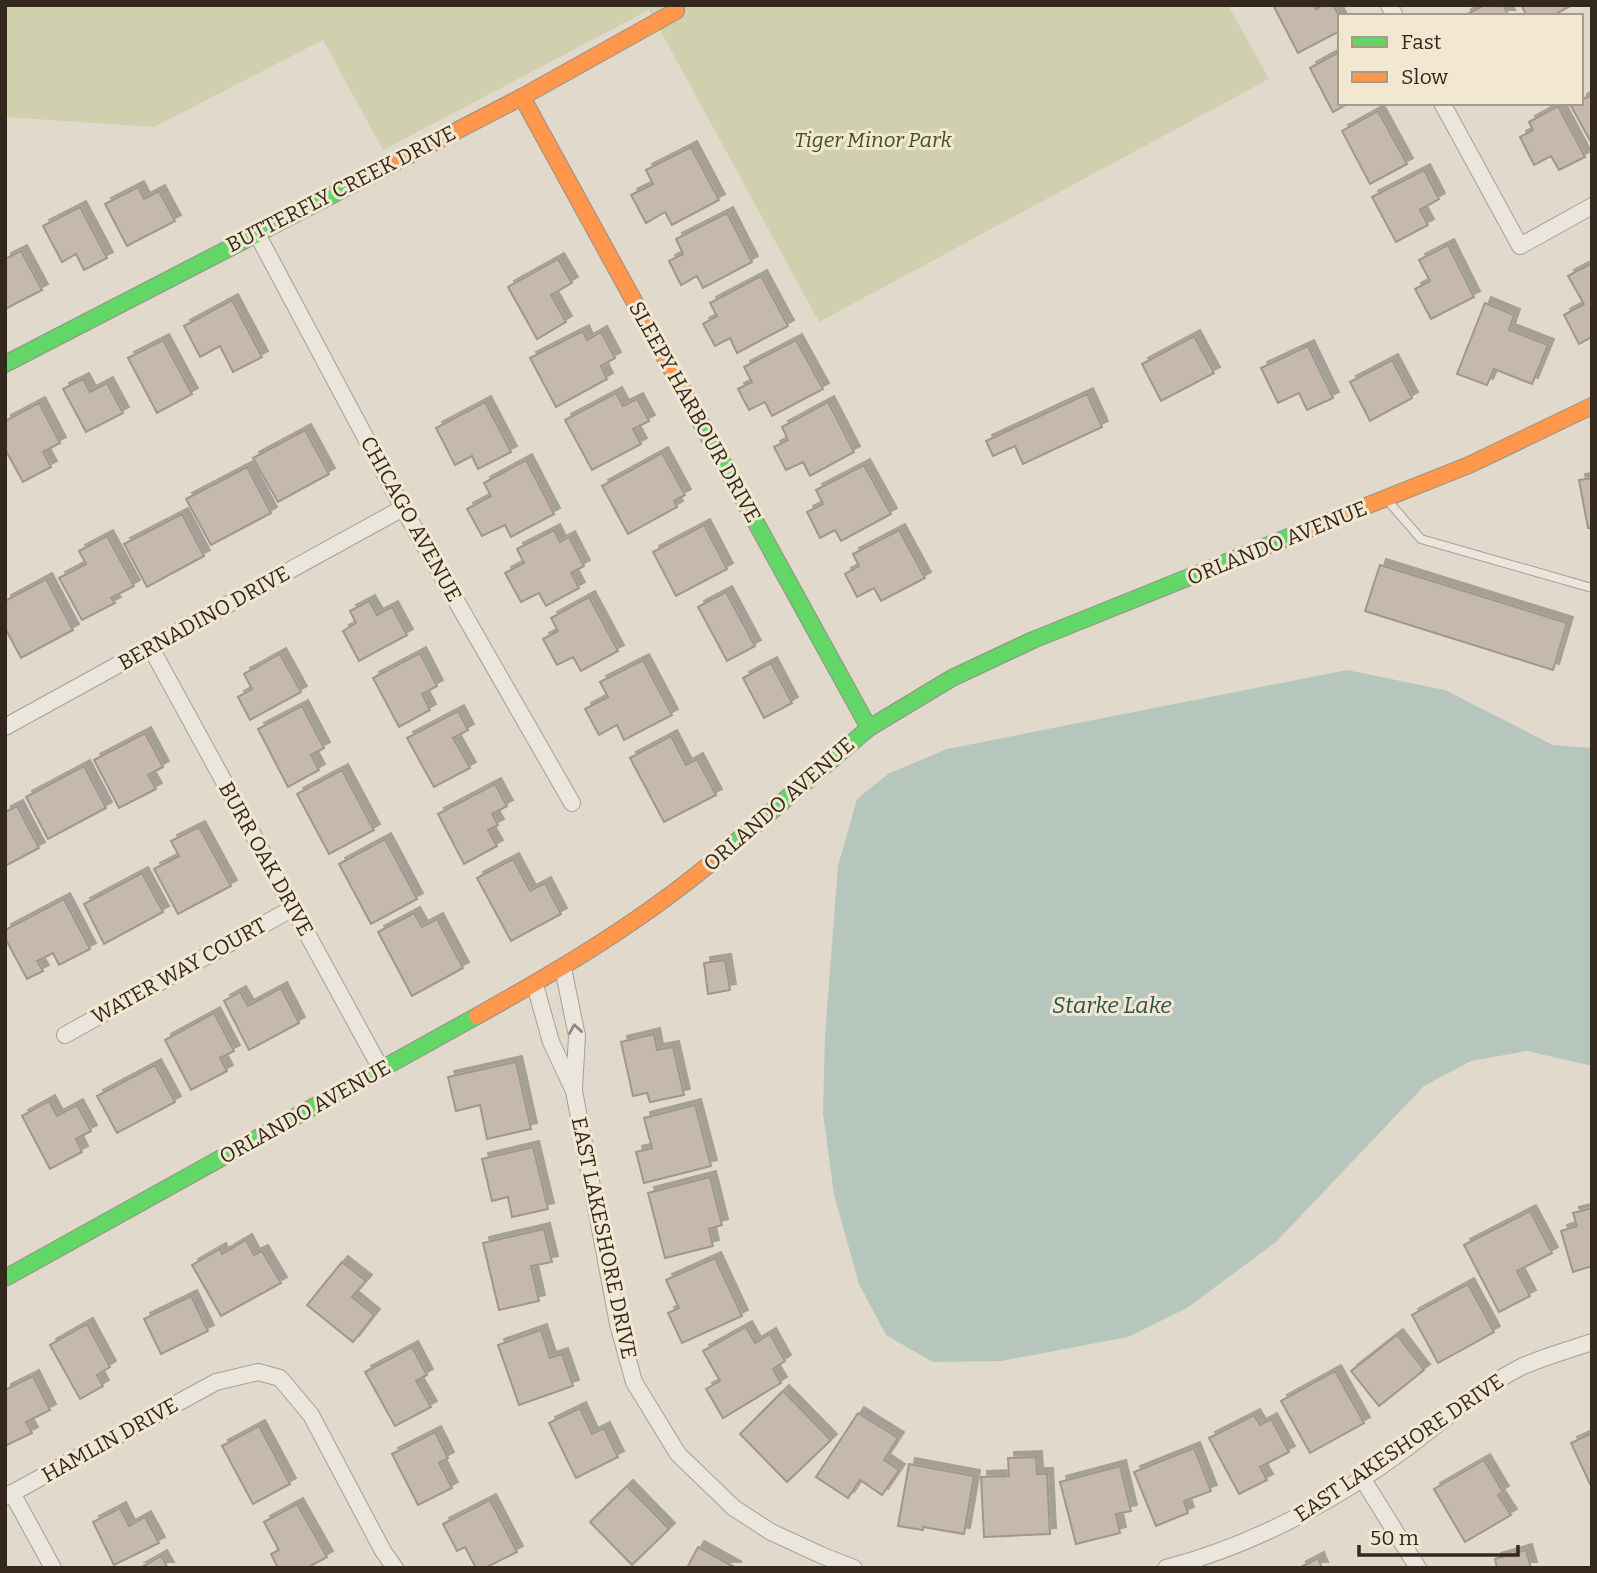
<svg xmlns="http://www.w3.org/2000/svg" width="1597" height="1573" viewBox="0 0 1597 1573" font-family="Bitter,serif">
<style>
.green{fill:#d0d0af}
.water{fill:#b7c6bd}
.building{fill:#c5b9ad;stroke:#a1968c;stroke-width:2;filter:url(#shadow)}
.lines{fill:none;stroke-linecap:round;stroke-linejoin:round}
.lane-casing{stroke:#a69f95;stroke-width:10}
.street-casing{stroke:#a69f95;stroke-width:18}
.fast-casing{stroke:#968f85;stroke-width:18}
.slow-casing{stroke:#968f85;stroke-width:18}
.lane{stroke:#eae5dd;stroke-width:8}
.street{stroke:#eae5dd;stroke-width:16}
.fast{stroke:#63d668;stroke-width:16}
.slow{stroke:#ff974d;stroke-width:16}
.oneway{stroke:#8f867e}
.labels{text-anchor:middle;stroke-width:6;stroke-linejoin:round;paint-order:stroke}
.park-label{font-size:21px;font-style:italic;fill:#454f26;stroke:#f2e8d2}
.street-label{font-size:21px;fill:#34281e;stroke:#f2e8d2}
.water-label{font-size:23px;font-style:italic;fill:#2e524f;stroke:#f2e8d2}
</style>
<defs>
<filter id="shadow"><feDropShadow dx="6" dy="-6" stdDeviation="0" flood-color="#0004"/></filter>
</defs>
<rect width="100%" height="100%" fill="#e1dacc"/>
<path class="green" d="M5,5h1223l41,74 -450,243 -170,-312 -266,140 -60,-110 -169,87 -149,-10z"/>
<path class="water" d="M1347,670l98,20 108,55 39,3v318l-65,-15 -56,10 -47,25 -148,156 -89,66 -59,29 -127,24 -68,1 -47,-27 -27,-51 -25,-89 -11,-82 2,-78 13,-169 19,-67 31,-25 59,-25z"/>
<g class="building">
<path d="M1273,5h41l2,4 7,-4h10l7,13v13l-42,22z"/>
<path d="M1484,5h19l6,11h-45z"/>
<path d="M1521,5h51l-20,11h-25z"/>
<path d="M1339,52l1,51h9l-16,9 -23,-44z"/>
<path d="M1592,95v49l-21,-38 10,-3v-3z"/>
<path d="M1558,106l27,51 -26,13 -8,-14 -17,9 -14,-28 13,-7 -4,-8z"/>
<path d="M1378,111l29,53 -37,20 -28,-53z"/>
<path d="M691,147l28,53 -47,25 -7,-13 -19,11 -15,-28 22,-11 -7,-14z"/>
<path d="M1424,170l15,29 -19,11 8,15 -32,17 -24,-45z"/>
<path d="M138,187l6,12 15,-8 16,30 -48,25 -22,-42z"/>
<path d="M80,207l27,51 -23,12 -8,-16 -14,8 -19,-36z"/>
<path d="M727,213l25,49 -49,26 -6,-12 -16,9 -12,-24 14,-7 -7,-15z"/>
<path d="M1448,245l26,52 -43,22 -16,-30 15,-8 -11,-21z"/>
<path d="M21,251l21,39 -37,19v-50z"/>
<path d="M558,259l14,24 -21,12 15,27 -29,17 -29,-52z"/>
<path d="M1592,263v74l-13,7 -15,-29 20,-11 -16,-28z"/>
<path d="M761,276l27,50 -51,27 -7,-15 -15,8 -12,-22 14,-8 -7,-13z"/>
<path d="M232,300l30,57 -29,15 -13,-26 -20,11 -16,-31z"/>
<path d="M1485,303l29,12 -5,15 39,15 -16,39 -38,-15 -7,16 -30,-11z"/>
<path d="M583,331l4,9 14,-8 14,26 -14,8 6,13 -51,28 -26,-49z"/>
<path d="M1194,336l20,37 -53,28 -19,-37z"/>
<path d="M163,340l29,54 -35,19 -29,-55z"/>
<path d="M796,340l27,49 -51,27 -7,-14 -16,8 -11,-21 14,-7 -8,-15z"/>
<path d="M1308,346l25,52 -26,12 -8,-17 -21,10 -17,-35z"/>
<path d="M1392,360l20,38 -42,23 -20,-39z"/>
<path d="M83,379l7,13 17,-9 16,30 -37,19 -23,-43z"/>
<path d="M616,393l7,13 14,-7 12,22 -16,8 8,15 -49,26 -27,-50z"/>
<path d="M1087,394l15,33 -79,37 -8,-18 -22,10 -7,-15z"/>
<path d="M485,402l26,50 -33,17 -6,-13 -17,9 -19,-37z"/>
<path d="M828,402l26,50 -44,24 -7,-14 -17,8 -12,-23 14,-7 -6,-13z"/>
<path d="M39,403l21,40 -17,9 8,15 -28,15 -18,-33v-28z"/>
<path d="M305,430l24,44 -51,28 -25,-44z"/>
<path d="M662,453l23,42 -11,6 3,6 -49,27 -26,-48z"/>
<path d="M526,460l28,54 -43,23 -6,-12 -23,11 -15,-27 24,-13 -7,-13z"/>
<path d="M864,465l27,49 -50,27 -6,-11 -15,8 -13,-26 16,-8 -7,-14z"/>
<path d="M247,467l24,46 -60,32 -25,-46z"/>
<path d="M1592,478v50h-4l-9,-48z"/>
<path d="M182,514l22,42 -57,31 -23,-43z"/>
<path d="M704,525l23,44 -51,27 -23,-44z"/>
<path d="M554,530l6,12 9,-5 15,29 -13,7 8,15 -33,18 -7,-13 -18,9 -16,-29 19,-10 -7,-14z"/>
<path d="M899,530l26,48 -44,23 -7,-13 -17,9 -12,-23 14,-8 -6,-12z"/>
<path d="M107,536l27,50 -23,12 4,5 -33,17 -23,-42 27,-14 -7,-13z"/>
<path d="M1380,565l187,58 -14,47 -188,-59z"/>
<path d="M46,579l27,51 -52,28 -16,-30v-27z"/>
<path d="M726,592l29,54 -28,15 -29,-54z"/>
<path d="M589,597l29,54 -37,20 -8,-14 -16,8 -14,-26 15,-8 -7,-13z"/>
<path d="M369,601l8,14 15,-8 15,28 -48,26 -16,-30 13,-8 -6,-12z"/>
<path d="M420,653l17,33 -15,8 8,16 -31,17 -26,-49z"/>
<path d="M280,654l21,38 -51,28 -12,-23 14,-8 -8,-15z"/>
<path d="M643,660l29,55 -48,25 -7,-15 -18,10 -14,-26 23,-12 -8,-15z"/>
<path d="M771,663l21,40 -28,15 -21,-40z"/>
<path d="M302,706l22,42 -13,7 8,15 -31,17 -30,-58z"/>
<path d="M458,711l10,19 -15,8 17,30 -36,19 -27,-49z"/>
<path d="M145,733l18,34 -15,8 8,14 -37,19 -25,-48z"/>
<path d="M671,736l15,29 11,-6 19,36 -52,27 -34,-64z"/>
<path d="M84,766l22,42 -58,31 -22,-42z"/>
<path d="M342,770l32,60 -45,24 -32,-60z"/>
<path d="M495,784l12,22 -15,8 6,11 -10,5 9,16 -33,18 -26,-50z"/>
<path d="M17,806l22,42 -34,18v-54z"/>
<path d="M199,827l32,59 -53,28 -24,-45 25,-13 -8,-15z"/>
<path d="M385,839l32,60 -46,25 -32,-60z"/>
<path d="M513,859l17,32 15,-8 16,31 -50,27 -34,-63z"/>
<path d="M142,873l21,39 -59,32 -20,-40z"/>
<path d="M64,899l26,50 -31,16 -6,-12 -16,8 6,10 -16,8 -22,-41v-8z"/>
<path d="M414,913l8,14 15,-8 26,49 -51,28 -34,-64z"/>
<path d="M725,960l5,30 -22,4 -4,-31z"/>
<path d="M281,988l18,35 -50,27 -25,-49 16,-9 8,14z"/>
<path d="M214,1013l20,38 -14,7 7,13 -36,19 -26,-50z"/>
<path d="M654,1034l3,16 16,-3 11,48 -34,7 -3,-9 -14,3 -12,-54z"/>
<path d="M516,1062l15,67 -44,10 -7,-34 -24,6 -8,-34z"/>
<path d="M155,1065l20,37 -58,31 -20,-37z"/>
<path d="M49,1101l8,15 20,-11 14,26 -15,8 6,13 -32,17 -28,-53z"/>
<path d="M695,1105l16,61 -67,17 -8,-31 16,-4 -8,-30z"/>
<path d="M533,1147l15,62 -36,8 -4,-20 -16,4 -10,-42z"/>
<path d="M710,1177l12,48 -13,4 4,17 -48,12 -17,-65z"/>
<path d="M1592,1208v58l-19,6 -12,-41 16,-5 -4,-13z"/>
<path d="M1530,1211l22,42 -35,18 13,25 -31,16 -35,-67z"/>
<path d="M544,1229l8,33 -21,4 8,35 -40,9 -16,-67z"/>
<path d="M246,1240l8,15 8,-4 19,32 -60,33 -29,-51 28,-16 2,5z"/>
<path d="M715,1258l27,58 -60,27 -14,-30 11,-5 -13,-28z"/>
<path d="M342,1262l24,19 -14,16 22,18 -21,27 -46,-37z"/>
<path d="M1468,1284l26,48 -56,31 -26,-48z"/>
<path d="M191,1296l17,35 -47,23 -17,-35z"/>
<path d="M87,1324l23,43 -13,8 6,11 -23,13 -30,-54z"/>
<path d="M746,1327l9,16 15,-9 15,27 -12,8 8,14 -58,35 -17,-29 14,-8 -17,-30z"/>
<path d="M541,1330l9,28 12,-4 11,32 -54,19 -21,-60z"/>
<path d="M1397,1335l27,35 -45,36 -28,-35z"/>
<path d="M412,1347l15,28 -11,6 15,26 -36,19 -30,-54z"/>
<path d="M1335,1371l29,52 -54,30 -29,-52z"/>
<path d="M33,1376l17,34 -24,12 6,11 -27,13v-56z"/>
<path d="M783,1391l48,49 -44,42 -47,-48z"/>
<path d="M580,1408l12,26 12,-6 14,29 -42,21 -27,-55z"/>
<path d="M858,1413l40,25 -14,22 15,10 -17,25 -22,-15 -12,18 -32,-21z"/>
<path d="M1254,1415l6,10 11,-6 18,33 -29,15 7,13 -28,14 -30,-56z"/>
<path d="M259,1426l31,58 -37,20 -31,-58z"/>
<path d="M435,1432l13,26 -9,5 13,25 -34,17 -26,-51z"/>
<path d="M1592,1433v51h-2l-19,-41z"/>
<path d="M1194,1448l17,43 -27,10 4,12 -32,13 -22,-54z"/>
<path d="M1036,1457l1,17h10l3,60 -66,3 -3,-60 28,-1 -1,-18z"/>
<path d="M1484,1460l19,32 -5,3 13,20 -46,27 -31,-53z"/>
<path d="M909,1464l65,12 -10,58 -41,-7v3l-25,-4z"/>
<path d="M1120,1466l11,45 -15,3 4,19 -44,11 -16,-62z"/>
<path d="M627,1486l42,43 -37,36 -42,-43z"/>
<path d="M490,1500l27,52 -32,16h-9l-11,-21 -8,4 -14,-27z"/>
<path d="M297,1504l30,53 -20,11h-29l-7,-14 8,-4 -15,-28z"/>
<path d="M120,1508l9,18 16,-9 14,26 -45,22 -21,-43z"/>
<path d="M698,1547l38,21h-49z"/>
<path d="M1526,1550l5,18h-34l-2,-9z"/>
<path d="M161,1556l7,12h-28z"/>
<path d="M1318,1558l4,10h-23z"/>
</g>
<g class="lines">
<defs>
<path id="lane" d="M1388,501l33,38 171,49"/>
<g id="street">
<path d="M1389,5l6,11"/>
<path d="M1442,103l78,143 72,-40"/>
<path d="M256,232l147,276 169,295"/>
<path d="M151,648l230,421"/>
<path d="M5,727l398,-219"/>
<path d="M563,968l14,68 -3,53"/>
<path d="M535,985l16,57 23,49 44,233 16,58 44,72 56,54 37,24 50,23 33,13"/>
<path d="M65,1035l228,-127"/>
<path d="M1362,1478l56,90"/>
<path d="M12,1493l41,75"/>
<path d="M5,1497l211,-115 42,-10 22,6 31,37 72,136 12,17"/>
<path d="M1166,1568c88,-23 169,-67 242,-121 37,-28 72,-59 113,-80 22,-10 48,-17 71,-25"/>
</g>
<g id="fast">
<path d="M5,364l364,-188"/>
<path d="M690,403l179,325"/>
<path d="M718,857l151,-129 83,-50 81,-38 263,-106"/>
<path d="M5,1278l472,-262"/>
</g>
<g id="slow">
<path d="M522,97l168,306"/>
<path d="M369,176l153,-79 154,-86"/>
<path d="M1296,534l173,-69 123,-59"/>
<path d="M477,1016c84,-47 167,-96 241,-159"/>
</g>
</defs>
<use href="#lane" class="lane-casing"/>
<use href="#street" class="street-casing"/>
<use href="#fast" class="fast-casing"/>
<use href="#slow" class="slow-casing"/>
<use href="#lane" class="lane"/>
<use href="#street" class="street"/>
<use href="#fast" class="fast"/>
<use href="#slow" class="slow"/>
</g>
<defs><path id="oneway-chevron" d="M-2-3.5L2.5 0L-2 3.5" fill="none" stroke-width="1.6" stroke-linecap="round" stroke-linejoin="round" transform="scale(1.75)"/></defs>
<use class="oneway" href="#oneway-chevron" transform="translate(575 1029) rotate(-99)"/>
<g class="labels">
<g class="park-label">
<text x="873" y="147">Tiger Minor Park</text>
</g>
<g class="street-label">
<text transform="translate(341 189) rotate(-27)" y="7">BUTTERFLY CREEK DRIVE</text>
<text transform="translate(695 412) rotate(61)" y="7">SLEEPY HARBOUR DRIVE</text>
<text transform="translate(411 519) rotate(61)" y="7">CHICAGO AVENUE</text>
<text transform="translate(1277 543) rotate(-22)" y="7">ORLANDO AVENUE</text>
<text transform="translate(204 618) rotate(-29)" y="7">BERNADINO DRIVE</text>
<text transform="translate(779 804) rotate(-41)" y="7">ORLANDO AVENUE</text>
<text transform="translate(266 859) rotate(61)" y="7">BURR OAK DRIVE</text>
<text transform="translate(179 971) rotate(-29)" y="7">WATER WAY COURT</text>
<text transform="translate(305 1112) rotate(-29)" y="7">ORLANDO AVENUE</text>
<text transform="translate(604 1238) rotate(78)" y="7">EAST LAKESHORE DRIVE</text>
<text transform="translate(110 1440) rotate(-29)" y="7">HAMLIN DRIVE</text>
<text transform="translate(1399 1448) rotate(-34)" y="7">EAST LAKESHORE DRIVE</text>
</g>
<g class="water-label">
<text x="1112" y="1013">Starke Lake</text>
</g>
</g>
<rect width="1597" height="1573" fill="none" stroke="#34281e" stroke-width="14"/>
<rect x="1338" y="14" width="245" height="91" fill="#f2e8d2" stroke="#a69b8a" stroke-width="2"/>
<rect x="1352" y="37" width="35" height="10" fill="#63d668" stroke="#a69b8a" stroke-width="2"/>
<text x="1401" y="49" font-size="21" fill="#34281e">Fast</text>
<rect x="1352" y="72" width="35" height="10" fill="#ff974d" stroke="#a69b8a" stroke-width="2"/>
<text x="1401" y="84" font-size="21" fill="#34281e">Slow</text>
<path d="M1359 1545v10h159v-10" fill="none" stroke="#34281e" stroke-width="3.5"/>
<text x="1370" y="1545" font-size="21" fill="#34281e" stroke="#f2e8d2" stroke-width="5" paint-order="stroke">50 m</text>
</svg>
